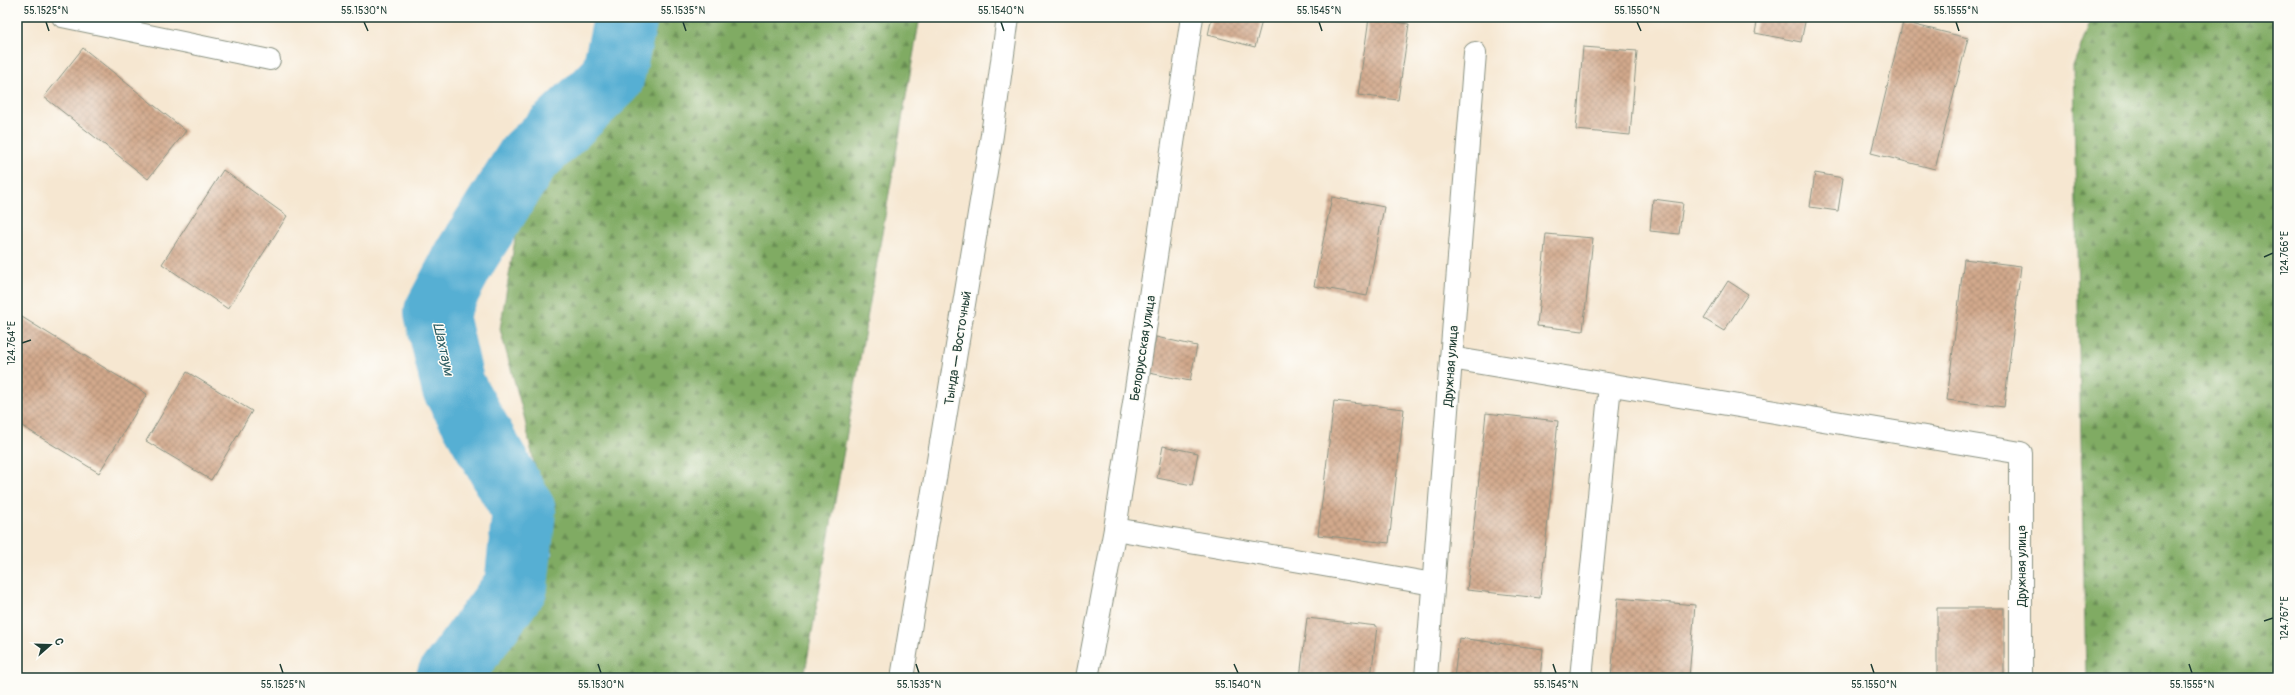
<svg xmlns="http://www.w3.org/2000/svg" width="2295" height="695" viewBox="0 0 2295 695" font-family="Pangolin,sans-serif">
<style>
.forest{fill:url(#forest-firs);stroke:#50744c}
.lines{fill:none;stroke-linecap:round;stroke-linejoin:round}
.river{stroke:#56afd3;stroke-width:64}
.building{fill:url(#building-cross-hatch)}
.lane-casing{stroke:#8a9282;stroke-width:22}
.street-casing{stroke:#8a9282;stroke-width:24}
.secondary-casing{stroke:#8a9282;stroke-width:24}
.lane{stroke:#fff;stroke-width:20}
.street{stroke:#fff;stroke-width:22}
.secondary{stroke:#fff;stroke-width:22}
.ticks{fill:none;stroke:#1f3d34;stroke-width:1.5}
.labels{text-anchor:middle;stroke-width:3;stroke-linejoin:round;paint-order:stroke}
.street-label{font-size:13px;fill:#1f3d34;stroke:#fdfcf7}
.water-label{font-size:14px;font-style:italic;fill:#305f64;stroke:#fdfcf7}
.neatline{fill:none;stroke:#1f3d34;stroke-width:1.5}
.ticks-label{font-size:10px;text-anchor:middle;fill:#1f3d34}
</style>
<defs>
<pattern id="forest-firs" width="22" height="20" patternUnits="userSpaceOnUse"><rect width="22" height="20" fill="#80ab63"/><path d="M5 1l3.5 6h-7zM16 11l3.5 6h-7z" fill="#688c52"/></pattern>
<pattern id="building-cross-hatch" width="8" height="8" patternUnits="userSpaceOnUse"><rect width="8" height="8" fill="#d2a98c"/><path d="M0 0l8 8M0 8l8-8" fill="none" stroke="#aa8b73"/></pattern>
</defs>
<rect width="100%" height="100%" fill="#fdfcf7"/>
<filter id="ink" filterUnits="userSpaceOnUse"><feTurbulence type="fractalNoise" baseFrequency=".025" numOctaves="2"/><feDisplacementMap in="SourceGraphic" scale="8" xChannelSelector="R" yChannelSelector="G"/><feConvolveMatrix kernelMatrix="1 2 1 2 8 2 1 2 1" color-interpolation-filters="sRGB"/></filter>
<filter id="wash" filterUnits="userSpaceOnUse"><feTurbulence type="fractalNoise" baseFrequency=".012" numOctaves="4" result="noise"/><feDisplacementMap in="SourceGraphic" scale="16" xChannelSelector="R" yChannelSelector="G"/><feGaussianBlur stdDeviation="0.9" result="paint"/><feColorMatrix in="noise" values="0 0 0 0 0 0 0 0 0 0 0 0 0 0 0 0 0 1.4 0 .05"/><feComposite in="paint" operator="in"/></filter>
<g filter="url(#wash)">
<rect width="100%" height="100%" fill="#f6e7d1"/>
<g class="forest">
<path d="M654,17h266l-116,661h-339l24,-23 64,-101 -29,-138 -24,-87 17,-101 34,-72 69,-50z"/>
<path d="M2092,17h186v661h-192l-13,-612z"/>
</g>
<g class="lines">
<path class="river" d="M448,678l68,-92 8,-75 -71,-125 -17,-74 31,-58 61,-96 84,-80 14,-61"/>
</g>
<g id="blocks">
<g class="building">
<path d="M1212,17h51l-8,30 -47,-12z"/>
<path d="M1758,17h48l-5,25 -46,-9z"/>
<path d="M1369,18l40,6 -11,76 -40,-5z"/>
<path d="M1903,22l65,16 -33,131 -64,-16z"/>
<path d="M1583,47l54,4 -7,84 -54,-5z"/>
<path d="M83,48l103,83 -38,48 -104,-82z"/>
<path d="M223,170l64,46 -59,93 -66,-45z"/>
<path d="M1815,173l28,5 -5,33 -28,-4z"/>
<path d="M1332,197l52,10 -17,89 -53,-10z"/>
<path d="M1653,199l30,4 -4,31 -29,-3z"/>
<path d="M1546,234l47,4 -10,93 -46,-5z"/>
<path d="M1964,259l57,7 -17,141 -57,-7z"/>
<path d="M1728,281l20,13 -24,37 -20,-12z"/>
<path d="M17,314l130,80 -48,79 -82,-50z"/>
<path d="M1156,337l41,9 -7,35 -41,-8z"/>
<path d="M187,372l65,39 -41,69 -65,-39z"/>
<path d="M1334,401l70,8 -15,134 -71,-8z"/>
<path d="M1486,413l72,8 -18,177 -73,-8z"/>
<path d="M1163,446l35,7 -6,32 -35,-7z"/>
<path d="M1618,598l77,7 -6,73h-78z"/>
<rect x="1937" y="608" width="67" height="70"/>
<path d="M1307,618l70,8 -6,52h-71z"/>
<path d="M1459,638l84,11 -3,29h-86z"/>
</g>
</g>
</g>
<g filter="url(#ink)">
<use href="#blocks" fill-opacity="0" stroke="#8a9282" stroke-width="1"/>
<g class="lines">
<defs>
<path id="lane" d="M62,17l208,43"/>
<g id="street">
<path d="M1451,358l570,95v225"/>
<path d="M1115,529l318,55"/>
<path d="M1087,678l28,-149 77,-512"/>
<path d="M1426,678l49,-625"/>
<path d="M1581,678l29,-293"/>
</g>
<path id="secondary" d="M902,678l90,-543 16,-118"/>
</defs>
<use href="#lane" class="lane-casing"/>
<use href="#street" class="street-casing"/>
<use href="#secondary" class="secondary-casing"/>
<use href="#lane" class="lane"/>
<use href="#street" class="street"/>
<use href="#secondary" class="secondary"/>
</g>
</g>
<path class="ticks" d="M46,22l3,9M364,22l4,9M683,22l3,9M1001,22l3,9M1319,22l3,9M1637,22l4,9M1956,22l3,9M2264,257l9,-4M22,343l9,-3M2264,621l9,-3M280,664l3,9M598,664l3,9M916,664l3,9M1234,664l4,9M1553,664l3,9M1871,664l3,9M2189,664l3,9"/>
<g class="labels">
<g class="street-label">
<text transform="translate(957 348) rotate(-81)" y="5">Тында — Восточный</text>
<text transform="translate(1142 348) rotate(-81)" y="5">Белорусская улица</text>
<text transform="translate(1450 366) rotate(-86)" y="5">Дружная улица</text>
<text transform="translate(2021 566) rotate(-90)" y="5">Дружная улица</text>
</g>
<g class="water-label">
<text transform="translate(444 349) rotate(77)" y="5">Шахтаум</text>
</g>
</g>
<rect width="2295" height="695" fill="none" stroke="#fdfcf7" stroke-width="44"/>
<g transform="translate(50 645) rotate(70)" stroke="#fdfcf7" stroke-width="3" paint-order="stroke">
<path d="M0-3L7 15L0 10L-7 15Z" fill="#1f3d34"/>
<text y="-6" font-size="11" font-weight="bold" text-anchor="middle" fill="#1f3d34">С</text>
</g>
<rect x="22" y="22" width="2251" height="651" class="neatline"/>
<g class="ticks-label">
<text x="46" y="14">55.1525°N</text>
<text x="364" y="14">55.1530°N</text>
<text x="683" y="14">55.1535°N</text>
<text x="1001" y="14">55.1540°N</text>
<text x="1319" y="14">55.1545°N</text>
<text x="1637" y="14">55.1550°N</text>
<text x="1956" y="14">55.1555°N</text>
<text transform="translate(2284 253) rotate(-90)" y="4">124.766°E</text>
<text transform="translate(11 343) rotate(-90)" y="4">124.764°E</text>
<text transform="translate(2284 618) rotate(-90)" y="4">124.767°E</text>
<text x="283" y="688">55.1525°N</text>
<text x="601" y="688">55.1530°N</text>
<text x="919" y="688">55.1535°N</text>
<text x="1238" y="688">55.1540°N</text>
<text x="1556" y="688">55.1545°N</text>
<text x="1874" y="688">55.1550°N</text>
<text x="2192" y="688">55.1555°N</text>
</g>
</svg>
